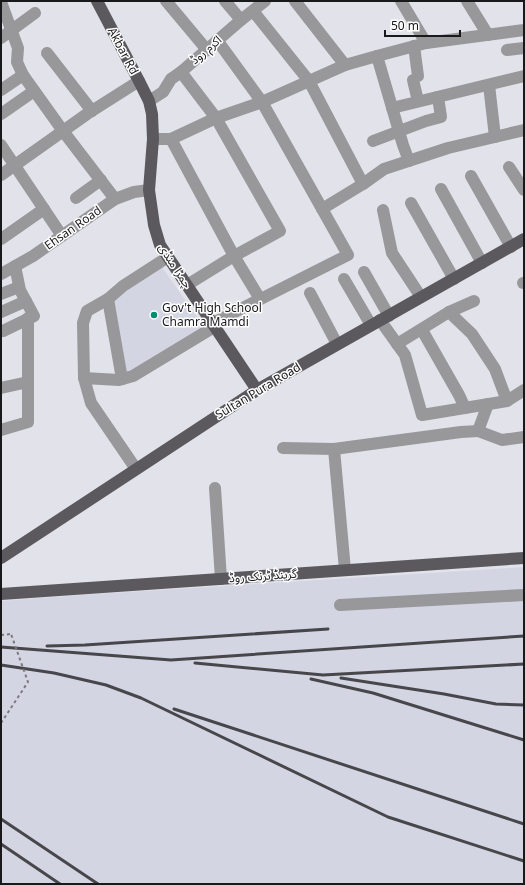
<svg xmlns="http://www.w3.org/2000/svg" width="525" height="885" viewBox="0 0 525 885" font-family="'Noto Sans','Noto Sans Arabic',sans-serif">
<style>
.built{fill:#d4d5e3}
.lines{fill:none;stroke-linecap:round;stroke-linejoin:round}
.path{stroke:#7a7a7f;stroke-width:2;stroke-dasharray:3 3;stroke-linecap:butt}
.minor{stroke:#98979a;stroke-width:12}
.major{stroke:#5b595e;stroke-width:12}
.rail{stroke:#47474b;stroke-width:3}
.path-bridge{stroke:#7a7a7f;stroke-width:2;stroke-dasharray:3 3;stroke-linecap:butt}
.poi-dot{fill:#038c73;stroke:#fff;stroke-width:1.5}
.labels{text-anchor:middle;stroke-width:3;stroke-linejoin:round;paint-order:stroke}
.street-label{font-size:12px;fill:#19191c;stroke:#fff}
.poi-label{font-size:12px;fill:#19191c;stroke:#fff;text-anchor:start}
</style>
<rect width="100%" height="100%" fill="#e2e2ea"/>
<g class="built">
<path d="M159,263l48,68 -85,48 -14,-80z"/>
<path d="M524,567v317h-523v-283l95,-7z"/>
</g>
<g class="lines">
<path class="path" d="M1,635l10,-1"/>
<g class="minor">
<path d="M166,1l41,49"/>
<path d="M225,1l16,19"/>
<path d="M295,1l50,64"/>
<path d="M401,1l25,42"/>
<path d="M467,1l21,34"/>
<path d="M1,2l17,46 -1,14 6,13"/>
<path d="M253,11l56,70 54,103"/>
<path d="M1,38l34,-25"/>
<path d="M414,46l4,30"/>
<path d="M507,50l17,-2"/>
<path d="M47,53l45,58"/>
<path d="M377,56l26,89 6,16"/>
<path d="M181,72l35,46 64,113 -46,25 -47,29"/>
<path d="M413,80l5,21"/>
<path d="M489,85l6,52"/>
<path d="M1,90l22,-15 40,56 52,68"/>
<path d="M149,101l14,-9 8,-13 10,-7 60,-52 24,-19"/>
<path d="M392,108l132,-32"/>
<path d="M1,114l33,-23"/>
<path d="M153,139h18l45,-21 46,-16 83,-37 32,-9 49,-13 98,-13"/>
<path d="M171,139l63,117 26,43"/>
<path d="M373,141l53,-20 15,-4 -3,-20"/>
<path d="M1,145l61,91"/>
<path d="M509,167l15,23"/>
<path d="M1,175l86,-61 52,-33"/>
<path d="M471,176l40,71"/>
<path d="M441,189l41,74"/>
<path d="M76,198l25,-18"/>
<path d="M411,203l43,76"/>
<path d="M322,209l41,-25 21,-15 64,-21 76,-18"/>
<path d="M383,210l9,43 29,44"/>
<path d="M1,239l43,-30"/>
<path d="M364,272l25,44"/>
<path d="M1,274l32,-18 82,-57 19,-7 15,-2"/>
<path d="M344,279l27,46"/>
<path d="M523,283h1"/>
<path d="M310,293l27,51"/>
<path d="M1,294l18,-7"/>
<path d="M108,299l14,80"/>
<path d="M1,312l25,-11"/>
<path d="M449,312l23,22 23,35 12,32"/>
<path d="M380,320l25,35 17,60 85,-14 17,-11"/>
<path d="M213,323l135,-68 -86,-153 -45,-62"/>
<path d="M422,330l37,65 6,13"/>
<path d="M3,331l31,-15 -14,-26 -5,-24"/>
<path d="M397,344l52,-32 25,-11"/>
<path d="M84,378l35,2 14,-4 81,-49"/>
<path d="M1,388l27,-6"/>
<path d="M1,430l27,-8v-104"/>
<path d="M478,431l24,9 22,-3"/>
<path d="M283,448l51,1 127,-17 17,-1 10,-27"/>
<path d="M334,449l11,121"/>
<path d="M136,469l-45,-66 -7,-25 -1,-55 4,-12 21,-12 15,-13 45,-29"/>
<path d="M215,488l6,91"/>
<path d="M340,605l184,-10"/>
</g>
<g class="major">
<path d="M97,1l42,80 10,20 3,13 1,25 -4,51 5,35 6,20 97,145"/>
<path d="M1,558l256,-168 267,-151"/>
<path d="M1,594l523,-36"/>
</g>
<g class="rail">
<path d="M47,646l38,-1 243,-16"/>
<path d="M1,647l170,13 353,-24"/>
<path d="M195,663l128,12 201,-11"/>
<path d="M1,665l53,8 52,12 35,13 247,119 136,44"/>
<path d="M341,678l103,16 52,10 28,1"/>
<path d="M311,679l62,14 151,47"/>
<path d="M174,709l350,115"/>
<path d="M1,819l97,65"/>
<path d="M1,844l59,40"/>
</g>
<path class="path-bridge" d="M1,723l27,-41 -17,-48"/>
</g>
<circle class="poi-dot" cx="154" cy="315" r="4"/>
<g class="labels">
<g class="street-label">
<text transform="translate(206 50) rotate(-41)" y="4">اکرم روڈ</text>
<text transform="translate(123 51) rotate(62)" y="4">Akbar Rd</text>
<text transform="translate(73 228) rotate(-35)" y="4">Ehsan Road</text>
<text transform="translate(175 266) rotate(57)" y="4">چمڑا منڈی</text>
<text transform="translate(258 391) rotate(-31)" y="4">Sultan Pura Road</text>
<text transform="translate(263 576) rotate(-4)" y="4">گرینڈ ٹرنک روڈ</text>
</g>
<g class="poi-label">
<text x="162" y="312">Gov't High School<tspan x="162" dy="14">Chamra Mamdi</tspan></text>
</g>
</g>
<rect width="525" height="885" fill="none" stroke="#19191c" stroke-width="4"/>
<path d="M385 30v6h75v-6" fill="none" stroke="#19191c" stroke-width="2"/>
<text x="391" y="30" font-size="12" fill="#19191c" stroke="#ffffff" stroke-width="3" paint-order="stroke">50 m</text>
</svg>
